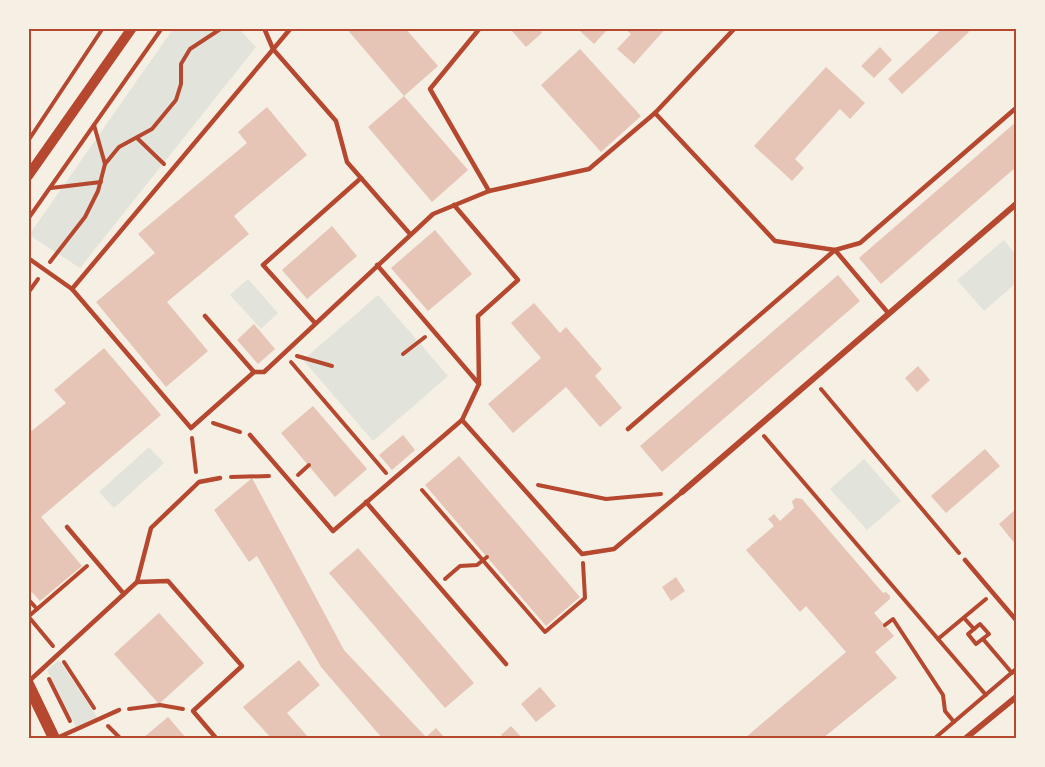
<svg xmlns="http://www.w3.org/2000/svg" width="1045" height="767" viewBox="0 0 1045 767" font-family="'Roboto Serif',serif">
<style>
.green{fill:#e2e4dc}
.building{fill:#e6c5b7}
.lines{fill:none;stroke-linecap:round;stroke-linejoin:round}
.path{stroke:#b5482f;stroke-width:4}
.service{stroke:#b5482f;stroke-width:4.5}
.minor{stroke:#b5482f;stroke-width:6}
.tertiary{stroke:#b5482f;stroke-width:10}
.secondary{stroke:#b5482f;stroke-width:12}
.neatline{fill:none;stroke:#b5482f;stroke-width:2}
</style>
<rect width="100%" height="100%" fill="#f6efe4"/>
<g class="green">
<path d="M173,29h66l17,18 -176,221 -51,-33z"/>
<path d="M1004,240l12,15v28l-32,28 -27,-31z"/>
<path d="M248,279l30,34 -17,16 -31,-34z"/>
<path d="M378,295l70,81 -75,65 -70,-81z"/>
<path d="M149,447l15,16 -50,45 -15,-16z"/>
<path d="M864,459l37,42 -34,29 -37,-41z"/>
<path d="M59,660l38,57 -21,10 -29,-57z"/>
</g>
<g class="building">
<path d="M346,28h59l33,38 -34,30z"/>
<path d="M515,28h23l4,5 -16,14 -14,-16z"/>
<path d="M582,28h27l-15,16 -14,-13z"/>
<path d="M624,28h42l-32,36 -17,-15 14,-15z"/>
<path d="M943,28h23l3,4 -67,62 -14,-15z"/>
<path d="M880,47l12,13 -18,18 -13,-12z"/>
<path d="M580,49l61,67 -40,36 -60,-67z"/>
<path d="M826,67l39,36 -15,16 -10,-10 -45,50 9,9 -12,13 -38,-35z"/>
<path d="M404,96l64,74 -36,32 -64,-75z"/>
<path d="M267,107l40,48 -73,61 15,18 -82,68 41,49 -42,36 -70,-85 59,-49 -17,-19 109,-91 -9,-11z"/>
<path d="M1016,122v45l-135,117 -22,-26z"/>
<path d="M332,226l25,30 -50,43 -25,-29z"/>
<path d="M435,230l37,44 -44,37 -37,-43z"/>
<path d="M838,275l22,26 -198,171 -22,-26z"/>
<path d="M534,303l26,30 6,-6 36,42 -7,7 27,32 -22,19 -34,-40 -53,46 -25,-29 53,-46 -30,-35z"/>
<path d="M254,324l21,25 -17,15 -21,-24z"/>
<path d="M104,348l57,67 -120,102 41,49 -42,35 -12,-13v-154l38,-31 -12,-13z"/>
<path d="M918,366l12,14 -13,12 -12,-14z"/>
<path d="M313,406l54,63 -32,28 -54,-64z"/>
<path d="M403,435l12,15 -23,20 -13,-15z"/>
<path d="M985,449l15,17 -54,47 -15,-17z"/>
<path d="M459,456l121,141 -34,29 -121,-141z"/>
<path d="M252,478l92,172 82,87 10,-9 9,10h-63l-61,-71 -64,-111 -8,6 -35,-52z"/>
<path d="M796,498l6,1 81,94 3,-1 4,4v3l-16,14 20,23 -19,16 22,26 -74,60h-78l101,-86 -40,-46 -6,6 -54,-62 28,-24 -6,-7 6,-5 6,7 14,-13 -2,-7z"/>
<path d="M1016,509v36l-17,-21z"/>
<path d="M358,548l116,135 -29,25 -116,-135z"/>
<path d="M676,577l9,14 -14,10 -9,-14z"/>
<path d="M159,613l45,50 -45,41 -45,-50z"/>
<path d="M299,660l21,25 -33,28 22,25h-38l-28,-31z"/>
<path d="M540,687l16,19 -20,16 -15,-18z"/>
<path d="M168,717l18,21h-43z"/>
<path d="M511,726l11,12h-18l-3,-3z"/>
</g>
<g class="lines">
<g class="path">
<path d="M94,125l11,39"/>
<path d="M137,138l27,26"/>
<path d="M28,141l75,-113"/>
<path d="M51,188l50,-6"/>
<path d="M28,219l134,-191"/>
<path d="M50,262l35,-45 13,-26 7,-27 14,-17 33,-18 24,-29 5,-16v-20l9,-15 32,-21"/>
<path d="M28,293l10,-14"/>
<path d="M403,354l22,-17"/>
<path d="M297,356l35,10"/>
<path d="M291,362l95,111"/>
<path d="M821,389l138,164"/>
<path d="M213,423l27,9"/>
<path d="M764,436l222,259"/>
<path d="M192,438l4,34"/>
<path d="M298,475l11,-10"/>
<path d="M231,477l38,-1"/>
<path d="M538,485l68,14 55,-5"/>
<path d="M422,490l123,142 40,-34 -2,-35"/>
<path d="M445,579l15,-13 17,-1 10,-8"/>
<path d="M28,599l9,10"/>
<path d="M28,616l25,30"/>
<path d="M29,616l58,-50"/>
<path d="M964,618l10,11"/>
<path d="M980,624l9,10 -13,10 -8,-10z"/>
<path d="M885,625l8,-6 50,76 2,16 9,11"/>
<path d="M938,639l48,-40"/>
<path d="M983,639l29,34"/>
<path d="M64,662l30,46"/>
<path d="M49,679l21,42"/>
<path d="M129,709l31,-4 23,4"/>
<path d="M108,726l12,12"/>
<path d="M935,738l81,-69"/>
</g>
<g class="service">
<path d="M264,28l9,21 63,72 11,41 63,72"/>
<path d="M480,28l-50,61 59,102"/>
<path d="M655,113l120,128 60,9 54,64"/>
<path d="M454,205l64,75 -40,36 1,68"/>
<path d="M28,258l44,31 119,139 63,-56h10l169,-158 56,-23 100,-22 66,-56 80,-85"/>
<path d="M377,265l102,119 -17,36"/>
<path d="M72,289l219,-261"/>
<path d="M205,316l49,56"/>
<path d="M315,323l-52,-58 98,-87"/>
<path d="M628,429l207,-179 25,-7 156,-135"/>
<path d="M250,435l83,96 129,-111 120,134 32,-5 68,-57"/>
<path d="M366,502l140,162"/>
<path d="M67,527l57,67"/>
<path d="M965,560l51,60"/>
<path d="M137,582l31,-1 74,85 -49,45 23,27"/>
<path d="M28,682l109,-100 14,-54 48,-46 21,-4"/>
<path d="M57,738l62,-28"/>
</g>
<g class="minor">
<path d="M682,492l334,-288"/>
<path d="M966,738l50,-41"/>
</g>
<path class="tertiary" d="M28,176l104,-148"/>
<path class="secondary" d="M28,684l26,54"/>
</g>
<rect width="1045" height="767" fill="none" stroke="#f6efe4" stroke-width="60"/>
<rect x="30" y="30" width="985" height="707" class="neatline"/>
</svg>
